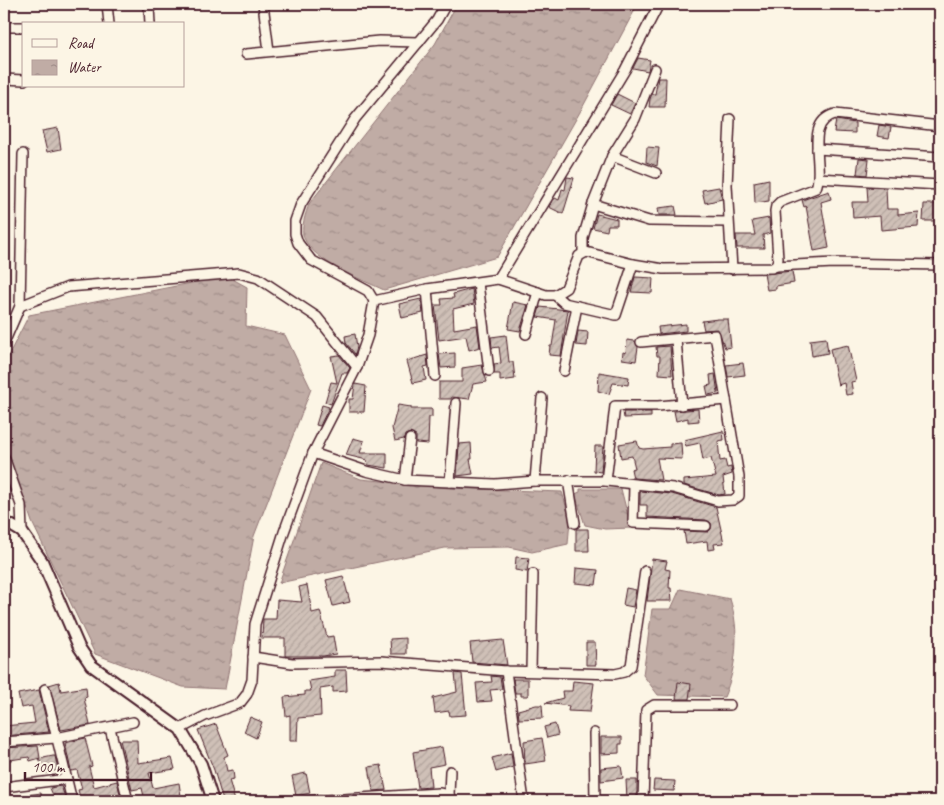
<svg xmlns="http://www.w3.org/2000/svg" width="944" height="805" viewBox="0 0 944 805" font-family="Caveat,sans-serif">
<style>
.water{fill:url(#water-ripples);stroke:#917474}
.building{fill:url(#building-hatch);stroke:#4a1f2b}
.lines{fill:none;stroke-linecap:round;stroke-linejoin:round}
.minor-casing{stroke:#4a1f2b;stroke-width:12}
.major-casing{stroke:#4a1f2b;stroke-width:14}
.minor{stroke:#fcf5e5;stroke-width:9}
.major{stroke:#fcf5e5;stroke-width:10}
</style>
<defs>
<pattern id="water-ripples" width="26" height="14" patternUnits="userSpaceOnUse" patternTransform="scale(1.25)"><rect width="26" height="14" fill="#c0aca5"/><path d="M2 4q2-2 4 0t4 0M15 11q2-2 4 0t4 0" fill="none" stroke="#9e8b87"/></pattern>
<pattern id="building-hatch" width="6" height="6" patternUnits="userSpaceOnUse" patternTransform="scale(1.25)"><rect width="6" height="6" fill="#cfc0b7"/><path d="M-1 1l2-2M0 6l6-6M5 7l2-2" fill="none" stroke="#b3a59e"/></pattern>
</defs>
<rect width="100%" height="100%" fill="#fcf5e5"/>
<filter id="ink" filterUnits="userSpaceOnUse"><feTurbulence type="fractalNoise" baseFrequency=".02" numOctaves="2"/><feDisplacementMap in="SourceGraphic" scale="10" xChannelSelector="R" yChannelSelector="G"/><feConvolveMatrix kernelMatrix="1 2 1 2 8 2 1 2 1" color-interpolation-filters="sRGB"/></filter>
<g filter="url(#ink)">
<g class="water">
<path d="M457,4h181l-58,108 -83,145 -113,33c-23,-11 -70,-28 -80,-52 -4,-10 2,-25 5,-34l126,-160z"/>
<path d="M227,276l20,11 -1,39 39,9 26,54 -57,147 -29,153 -42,-2 -88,-33 -63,-132 -28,-80v-78l25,-49z"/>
<path d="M321,463l40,16 89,9 112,4 8,28 -2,24 -36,8 -23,-5 -64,1 -166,35z"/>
<path d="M580,489h41l10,39 -26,1 -20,-4 -10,-31 5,-2z"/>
<path d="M680,589l50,10c10,31 7,68 -6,98l-66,-2 -15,-20 9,-66h19z"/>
</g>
<g class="building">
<path d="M638,58l12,2 -2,11 -15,-3z"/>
<path d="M658,78h8l-1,29h-16l1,-8 2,-5h3z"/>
<path d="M617,94l18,9 -5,11 -19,-9z"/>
<path d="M836,120l19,3v10l-21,-1z"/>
<path d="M879,125l12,2 -2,11 -12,-2z"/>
<path d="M58,128l3,21 -14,3 -5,-21z"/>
<path d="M647,147l12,1 -2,18 -11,-4z"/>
<path d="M859,158l10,1 -2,16 -10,-1z"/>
<path d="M567,177l7,1 -11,36 -14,-7 6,-9 4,2 3,-11 3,1z"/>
<path d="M769,179v22l-14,2 -1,-21z"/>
<path d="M719,187l3,12 -17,4 -3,-13z"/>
<path d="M867,187l19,1 1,21h11v6l21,-2 -1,14 -37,3 -1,-14 -27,2 -1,-16h16z"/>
<path d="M829,191l2,8 -10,3 8,46 -15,3 -8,-45 -2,1 -2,-7z"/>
<path d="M924,204h16v17h-17z"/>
<path d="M675,206l2,9h-18l-1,-7z"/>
<path d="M597,214l20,5v6h-9l-1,6 -14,-3z"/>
<path d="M769,218l1,15 -7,2 1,13h-27l-1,-13h19l-3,-14z"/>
<path d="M792,271l2,12 -18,3v3l-9,1 -3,-16z"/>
<path d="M635,277l18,1 -1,15 -21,-1z"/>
<path d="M472,289l2,15 -21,5 1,20 23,-4 3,22 -11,3 -3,-14 -27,4 -4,-35h7l-1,-6 13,-1 -1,-4z"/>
<path d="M421,299l2,14 -21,5 -3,-14z"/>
<path d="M513,302l15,3 -8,26 -12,-2z"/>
<path d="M540,307l28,3 -7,46 -12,-1 1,-9h2l4,-26 -19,-3z"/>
<path d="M718,319h10l3,28 -6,1 -7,-19 -14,1 -2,-9z"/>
<path d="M686,324v7l-27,3 -1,-7z"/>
<path d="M578,331l10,1 -1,14 -11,-1z"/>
<path d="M355,334l2,13 -2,7 -9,-11 -1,-7z"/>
<path d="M506,335l3,27h4l2,17 -15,2v-7h-6v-10l7,-1 -2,-16 -7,1 -1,-11z"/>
<path d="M826,338l2,15 -16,3 -2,-16z"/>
<path d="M627,340l8,1 3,6 -2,14 -14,-2 1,-7 3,1z"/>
<path d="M848,345l8,36 -5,1 2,12 -7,1 -2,-12 -6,2 -8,-36z"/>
<path d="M670,346l2,29 -13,-1 1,-18h-3l-1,-9z"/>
<path d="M455,353v14l-14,1 -2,-14z"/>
<path d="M339,355l11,13 -3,5h-5l-11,31 -6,-2 6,-20 6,1 -6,-27z"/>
<path d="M427,355l1,11 -4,1 2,13 -13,3 -6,-22z"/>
<path d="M743,363l2,12 -17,2 -2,-12z"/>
<path d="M482,365l5,17 -14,2 -4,15 -17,-2 -1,2h-12v-17h23v-14z"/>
<path d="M599,372l30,5 -1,8 -15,-2 -4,11 -11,-3z"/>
<path d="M715,374l3,19 -10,2 -2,-9 5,-1 -1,-10z"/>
<path d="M355,384l11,2 -2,26h-15v-13h4z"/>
<path d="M322,405l7,2 -9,19 -4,-1z"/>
<path d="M398,405l13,2v2h21v8h-3l-1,27 -12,-1v-7l-6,-3 -5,2 -1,4 -9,2 -3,-13z"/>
<path d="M698,409l1,12 -11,1v-4l-12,3 -2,-10z"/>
<path d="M623,412h28v5l-27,1z"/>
<path d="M723,431l1,9 -6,1 2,20 5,-1 2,8 4,-1 1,7 -9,3 2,17 -6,1 -35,-10v-5l32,-3 -5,-19 -8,2 -3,-17 -14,3 -2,-6z"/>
<path d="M353,438l11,3 -4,12h27v15l-19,-3 -1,-5 -21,-5z"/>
<path d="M637,441l2,7 4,1 27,-2v-3l11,-1 1,16 -25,-1 4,22 -28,-2 -2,-9 4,-1 -3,-12 -11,2 -2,-14z"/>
<path d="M471,443l1,16h-2l3,15 -16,2 2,-32z"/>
<path d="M595,446h8l-2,26 -7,-1z"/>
<path d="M640,491l32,3 44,13 8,36 -10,1 1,5 -7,1 -1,-9 -21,3 -2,-13 24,1 3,-3v-6l-5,-3 -59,-3v-12h-7z"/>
<path d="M576,529h12l1,22h-13z"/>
<path d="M516,557l13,1 -2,14 -12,-2z"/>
<path d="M652,559l15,2 -2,8 5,1 -1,18h2l1,13h-25z"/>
<path d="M576,568l22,2 -2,15 -21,-2z"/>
<path d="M343,576l7,26 -17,4 -7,-26z"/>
<path d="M307,585l5,28 8,-2 7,26 6,-1 3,18 -13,2h-38v-18h-23l1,-19h13l1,-19 25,2 -3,-15z"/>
<path d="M626,588l10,2 -3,17 -10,-2z"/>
<path d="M406,638v16h-15l-1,-15z"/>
<path d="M503,640l4,25 -35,-3 -2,-19z"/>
<path d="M586,642h9l1,23h-10z"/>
<path d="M335,670h11l1,21 -14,1v-5l-13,2 1,27 -23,2 -1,23h-7v-26l-4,1 -2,-19 21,-2v-4h6l-2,-10 26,-4z"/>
<path d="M455,673l7,1 4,41 -16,1 -1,-5 -14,2 -2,-15 24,-6z"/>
<path d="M491,676l9,1 2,12 -12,1 2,11 -14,1 -2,-19 16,-1z"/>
<path d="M513,679h15v17h-7v-3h-6z"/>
<path d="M573,681l21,2 -4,29 -22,-1 1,-5 -24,-3 18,-5 -1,-7h10z"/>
<path d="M59,682l2,9 25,-4 1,10 -3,1 6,27 -29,5 -12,-45z"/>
<path d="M678,682l13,2 -2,15h-13z"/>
<path d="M39,690l10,42 -45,4v-10l31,-3 -3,-17 -11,2 -3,-14z"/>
<path d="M536,705h6l1,13 -24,1 -1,-9z"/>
<path d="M250,717l12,5 -6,16 -12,-6z"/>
<path d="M216,724l12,31 -4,2 3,14 6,-1 1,9 -5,1 6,21h-12l-9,-31 -16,-40z"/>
<path d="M555,724l3,11 -11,3 -3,-11z"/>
<path d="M601,737h21v7h-3v9l-18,1z"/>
<path d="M85,738l7,28 -3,1 5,20 23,-6 4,17 -13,3h-27l-3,-11 4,-1 -5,-19 -6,1 -6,-28z"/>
<path d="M542,738l4,23 -21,3 -1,-23z"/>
<path d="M120,740h17l1,23 34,-5 3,11 -26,4 4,15 26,-5 2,13 -36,5 -3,-13 -10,2z"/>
<path d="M38,746l2,12 -10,3 -1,-4 -25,4v-13z"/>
<path d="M442,747l3,17 -16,3 2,20 -13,1 -5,-36z"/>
<path d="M511,753l2,14 -17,5 -4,-14z"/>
<path d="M53,756h2l3,14 -13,3 -6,-14z"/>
<path d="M381,765l5,25 -13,1 -4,-24z"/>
<path d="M621,766l2,12 -22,3v-13z"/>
<path d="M306,773l4,20 -14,3 -4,-20z"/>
<path d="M626,780h11v20h-10z"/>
<path d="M654,780l21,1 -1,10 -21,-1z"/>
<path d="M61,786l4,11 -10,3 -5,-12z"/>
<path d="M41,793l1,8h-28v-4z"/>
</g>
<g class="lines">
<defs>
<g id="minor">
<path d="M107,4l2,20"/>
<path d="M263,4l6,47"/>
<path d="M149,6l1,18"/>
<path d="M4,27h20"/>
<path d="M246,54l133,-13 40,1"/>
<path d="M4,79l20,1"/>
<path d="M730,119l-3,66 5,84"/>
<path d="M817,149l123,8"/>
<path d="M612,156l44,17"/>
<path d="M818,178l122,7"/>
<path d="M593,204l56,17 79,1"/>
<path d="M583,253v-15l10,-34 19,-48 23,-37 20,-50"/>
<path d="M776,266l58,-3 106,2"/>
<path d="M498,279l127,-209 34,-66"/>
<path d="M478,283l11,88"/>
<path d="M427,289l8,87"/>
<path d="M555,295l9,8 52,12 17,-51"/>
<path d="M374,301l53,-12 71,-10 48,16h9l11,-7 13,-32 7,-4 47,12 30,5 109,-1 4,-2 2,-7 -3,-48 1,-5 4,-4 36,-14c9,-23 -13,-65 19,-74l105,12"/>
<path d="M20,306l48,-19 171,-14 19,5 59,39 40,50"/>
<path d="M526,334l12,-42"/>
<path d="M676,340l6,65"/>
<path d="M4,343l16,-37 3,-152"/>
<path d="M564,371l13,-65"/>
<path d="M313,453l53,18 39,9 90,4 40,-3h71l9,-75h43l68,-6"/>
<path d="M4,457l17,48 1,27"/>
<path d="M405,480l5,-41"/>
<path d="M568,480l7,43"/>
<path d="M535,481l7,-83"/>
<path d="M606,481l67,7 45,13 15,-1 6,-4v-19l-24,-142 -74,7"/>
<path d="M450,482l6,-79"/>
<path d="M634,485l-1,38 73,3"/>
<path d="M253,657l39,6 89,-2 125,10 109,3 9,-2 7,-6 14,-95"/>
<path d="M531,670l2,-96"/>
<path d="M506,671l18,130"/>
<path d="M45,689l27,112"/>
<path d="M110,728l18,73"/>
<path d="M180,729l25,-13 35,-13 7,-9 5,-14 3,-56 29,-92 29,-79 44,-86 11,-32 6,-34 -6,-10 -57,-31 -13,-17 -3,-9v-13l6,-17 54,-85 82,-99 9,-16"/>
<path d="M594,733l1,68"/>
<path d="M4,742l52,-4 77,-16"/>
<path d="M4,787l63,-8"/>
<path d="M449,795l1,-24"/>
<path d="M312,801l127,-8 10,2 3,6"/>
<path d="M643,801l3,-91 8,-5h76"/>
</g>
<path id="major" d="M4,521l18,11 20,29 37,86 12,18 89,64 21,35 12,37"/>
</defs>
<use href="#minor" class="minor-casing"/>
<use href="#major" class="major-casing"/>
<use href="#minor" class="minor"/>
<use href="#major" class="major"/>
</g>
</g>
<rect width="944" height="805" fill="none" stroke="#fcf5e5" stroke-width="20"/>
<rect x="10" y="10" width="924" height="785" fill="none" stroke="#4a1f2b" stroke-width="2" filter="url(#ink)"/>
<rect x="22" y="22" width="162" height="65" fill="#fcf5e5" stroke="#b59f9b"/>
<rect x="32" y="39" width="25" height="8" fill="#fcf5e5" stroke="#b59f9b"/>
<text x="68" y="48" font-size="15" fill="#4a1f2b">Road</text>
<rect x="32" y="60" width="25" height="15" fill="url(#water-ripples)" stroke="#b59f9b"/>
<text x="68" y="72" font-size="15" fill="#4a1f2b">Water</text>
<path d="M25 772v8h126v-8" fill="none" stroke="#4a1f2b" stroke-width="2.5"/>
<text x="32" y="772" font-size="15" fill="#4a1f2b" stroke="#fcf5e5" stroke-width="4" paint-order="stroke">100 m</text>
</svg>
